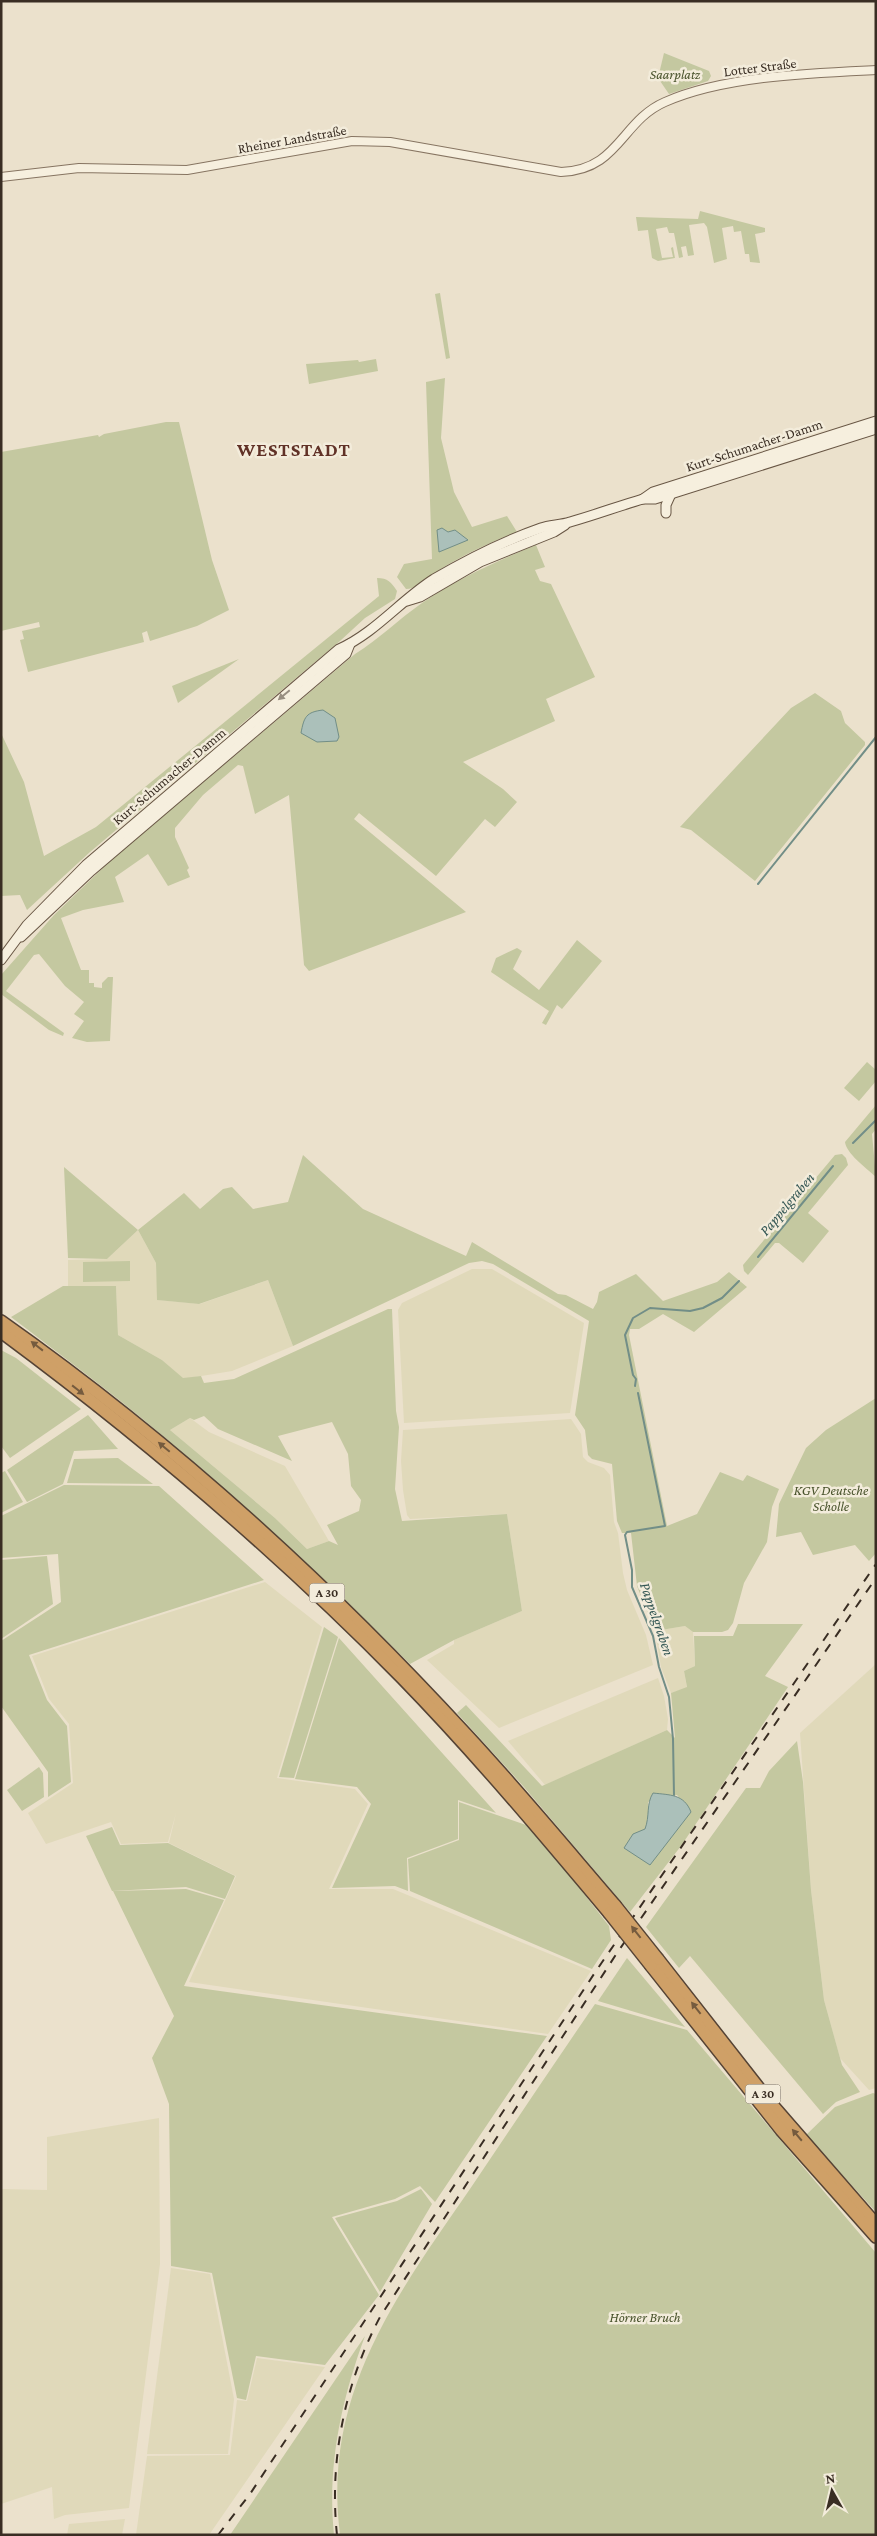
<svg xmlns="http://www.w3.org/2000/svg" width="877" height="2536" viewBox="0 0 877 2536" font-family="'Crimson Pro',serif">
<style>
.farmland{fill:#e0d9ba}
.green{fill:#c4c8a0;fill-rule:evenodd}
.water{fill:#abc0ba;stroke:#728e87}
.lines{fill:none;stroke-linecap:round;stroke-linejoin:round}
.stream{stroke:#728e87;stroke-width:2}
.tertiary-casing{stroke:#867461;stroke-width:10}
.secondary-casing{stroke:#685644;stroke-width:11}
.motorway-casing{stroke:#554335;stroke-width:14}
.tertiary{stroke:#f6efde;stroke-width:8}
.secondary{stroke:#f6efde;stroke-width:9}
.motorway{stroke:#cfa067;stroke-width:11}
.rail{stroke:#392d23;stroke-width:2;stroke-dasharray:9 9;stroke-linecap:butt}
.motorway-bridge-casing{stroke:#554335;stroke-width:14;stroke-linecap:butt}
.motorway-bridge{stroke:#cfa067;stroke-width:11}
.oneway{fill:#988e80}
.oneway2{fill:#755b3e}
.labels{text-anchor:middle;stroke-width:5;stroke-linejoin:round;paint-order:stroke}
.shield{fill:#f3ecdb;stroke:#71665a;stroke-width:1}
.shield-label{font-size:12px;font-weight:bold;fill:#392d23}
.street-label{font-size:14px;fill:#392d23;stroke:#f3ecdb}
.park-label{font-size:14px;font-style:italic;fill:#49532c;stroke:#f3ecdb}
.water-label{font-size:15px;font-style:italic;fill:#345754;stroke:#f3ecdb}
.district-label{font-size:19px;font-weight:bold;letter-spacing:1px;fill:#613227;stroke:#f3ecdb}
</style>
<rect width="100%" height="100%" fill="#ebe1cc"/>
<g class="farmland">
<path d="M138,1230l18,33 2,37 42,4 68,-24 25,66 -61,25 -49,8 -21,-19 -44,-25 -2,-49h-48v-26l39,-1z"/>
<path d="M472,1269h20l92,54 -14,90 -166,10 -6,-113 4,-7z"/>
<path d="M190,1418l19,14 76,34 44,75 -22,8 -32,-31 -105,-88z"/>
<path d="M571,1419l10,15 2,23 5,5 16,6 6,7 4,47 4,11 5,40 4,17 19,45 7,30 -154,63 -72,-68 27,-16v-4l68,-29 -15,-97 -97,5 -3,-4 -4,-25 -2,-29 2,-31z"/>
<path d="M265,1582l57,45 -45,151 78,11 13,15 -39,85h64l198,82 -43,63 -359,-52 47,-106 -67,-33 7,-30 -8,29 -47,2 -10,-22 -65,22 -18,-31 45,-30 -4,-59 -20,-25 -17,-43z"/>
<path d="M685,1626l8,6 2,34 -11,5 3,17 -16,5 -10,-26 -6,-36z"/>
<path d="M876,1664v424l-7,2 -29,-32 -16,-58 -13,-110 -11,-157z"/>
<path d="M658,1678l6,18 4,23 -1,11 -122,55 -37,-44z"/>
<path d="M159,2118l1,146 -31,244 -64,7 -11,4 -2,-32 -51,17v-315l46,1v-53z"/>
<path d="M171,2268l39,6 24,125 -6,55h-81z"/>
<path d="M257,2358l68,9 -116,168h-73l11,-79 83,-1 7,-55 10,1z"/>
<path d="M125,2519l-3,16h-55l2,-11z"/>
</g>
<g class="green">
<path d="M664,53l45,18 2,5 -3,5 -39,13 -11,-16z"/>
<path d="M700,211l65,17v4l-10,2 5,29 -10,-1 -1,-8h-4l-4,-23 -7,1 -1,-6 -11,2 5,31 -13,4 -7,-36 -3,-4 -15,2 5,30 -6,1 -2,-10 -5,1 2,10 -4,1 -5,-25h-5l-2,-6 -11,2 6,29 11,-1 -2,-9 2,-1 2,11 -17,3 -6,-3 -4,-28 -10,1 -2,-14 62,2z"/>
<path d="M440,293l10,65 -4,1 -11,-65z"/>
<path d="M376,359l2,12 -69,13 -3,-20 52,-4 1,2z"/>
<path d="M445,378l-4,60 13,54 18,35 35,-11 10,16c-31,12 -61,26 -88,45 -7,5 -14,12 -23,12l-9,-12 7,-13 28,-5 -6,-177z"/>
<path d="M166,422h13l33,138 17,50 -32,16 -47,15 -3,-10 -5,2 2,9 -116,30 -8,-32 4,-1 -2,-8 18,-4 -1,-5 -38,9v-179l97,-17 1,2 5,-3z"/>
<path d="M536,545l9,22 -10,3 5,11 11,3 44,93 -49,22 9,22 -92,41 40,27 14,13 -22,25 -10,-8 -49,57 -77,-63 -5,6 112,93 -157,59 -5,-6 -15,-170 -34,19 -12,-48 -5,-1 -35,30 -28,33v9l14,31 -2,2 3,7 -22,9 -20,-32 -33,23 9,25 -41,8 -22,8 20,52h8v13h5v4l8,1v-5l6,-6h5l-3,64 -23,1 -15,-4 12,-17 -10,-7 10,-12 -19,-16 -26,-32 -5,1 -28,36 58,42 -1,3 -14,-6 -48,-36v-19l53,-60 54,-52 247,-209c24,-15 44,-35 67,-51 36,-25 75,-42 114,-58z"/>
<path d="M377,578c11,0 14,4 20,13l-2,8 -30,19 -25,23 -250,211 -63,58 -7,-15 -19,1v-163l23,49 20,74 52,-29 283,-231z"/>
<path d="M239,659l-61,44 -6,-17z"/>
<path d="M815,693l26,18 4,12 20,19v3l-110,136 -64,-51 -11,-3 111,-119z"/>
<path d="M577,940l25,21 -40,48 -5,-4 -11,20 -4,-2 7,-12 -58,-39 5,-14 21,-10 5,3 -9,18 26,21z"/>
<path d="M867,1062l9,8v11l-17,20 -15,-13z"/>
<path d="M876,1105v24l-4,5 4,43c-10,-9 -30,-24 -31,-35z"/>
<path d="M842,1154l4,4 2,7 -40,48 21,18 -26,32 -24,-20h-4l-27,32 -4,-4 -1,-6 92,-110z"/>
<path d="M303,1155l60,54 103,47 6,-14 86,52 8,1 27,14 4,-7 2,-10 37,-18 27,27 54,-19 12,-10 18,15 -53,45 -31,-18 -24,15h-9l-1,6 38,191 30,-12 23,-42 23,9 4,-6 32,14 -7,18 -5,35 -23,41 -11,40 -5,7 -6,2h-29l-8,-6 -30,5 -18,-45 -6,-53h-9l-5,-12 -5,-57 -20,-5 -4,-4 -3,-25 -10,-15 14,-94 -96,-57 -11,-3 -13,2 -176,83 -25,-66 -69,24 -42,-4 -1,-37 -18,-33 -31,29 -39,-1 -4,-91 74,63 46,-37 16,16 23,-20 9,-2 21,22 35,-7z"/>
<path d="M130,1261v20l-47,1v-20z"/>
<path d="M63,1286h53l2,49 44,25 21,18 18,-2 3,7 30,-4 154,-70h4l4,102 3,16 -4,62 7,32 105,-7 15,97 -68,29 -44,24c-79,-79 -161,-156 -247,-228 -49,-42 -101,-80 -152,-119zM204,1416l14,13 74,32 -14,-25 54,-14 16,32 3,32 10,14 -2,11 -32,14 11,20 -9,-4 -22,8 -32,-31 -105,-88 20,-12 4,2z"/>
<path d="M1,1350l15,8 65,51 -71,49 -9,-12z"/>
<path d="M876,1398v155l-7,8 -14,-16 -42,10 -12,-23 -25,5 3,-33 27,-56 20,-18z"/>
<path d="M88,1415l30,34 -44,2 -11,33 -36,18 -20,-32z"/>
<path d="M118,1458l35,26 -86,-1 7,-24z"/>
<path d="M5,1471l18,31 -22,11v-40z"/>
<path d="M64,1485l95,1 105,94 -235,75 18,45 20,26 4,56 -23,15v-25l-47,-66v-65l60,-39 -3,-48 -57,4v-42z"/>
<path d="M47,1556l6,48 -52,35v-79z"/>
<path d="M738,1624h65l-38,52 23,11 -107,159 -51,66 -106,-125 -67,-74 9,-8 76,81 125,-56 8,8 -4,-45 16,-6 -3,-16 11,-5 -1,-30h39zM677,1795l13,17 -40,52 -17,-29 12,-5 5,-13 -2,-15z"/>
<path d="M324,1627l14,10 -44,141 -15,-1z"/>
<path d="M339,1638l157,175 -38,-13v39l-51,19 1,33 -13,-5 -63,2 39,-84 -14,-17 -62,-8z"/>
<path d="M797,1741l6,41 8,108 13,110 18,65 18,27 -24,10 -13,12 -133,-158 -11,12 -33,-41 100,-139h14l9,-17z"/>
<path d="M39,1767l4,6 1,24 -22,14 -15,-21z"/>
<path d="M459,1802l67,23 48,56 35,45 2,14 -19,29 -182,-78 -2,-32 51,-19z"/>
<path d="M112,1827l8,18 48,-2 67,33 -10,23 -39,-12 -74,4 -26,-55z"/>
<path d="M186,1889l38,11 -40,86 363,50 -112,166 -15,-16 -25,13 -63,18 47,78 -54,70 -69,-9 -10,44 -9,-2 -25,-125 -41,-7 -2,-162 -17,-46 22,-42 -61,-125z"/>
<path d="M627,1958l58,69 -87,-26z"/>
<path d="M595,2004l92,26 189,223v282h-536c-18,-142 57,-240 132,-349 41,-61 82,-122 123,-182z"/>
<path d="M873,2093l3,1v118l-70,-77 29,-28z"/>
<path d="M421,2189l11,15 -52,88 -45,-74 62,-17z"/>
<path d="M365,2336c-24,65 -38,130 -31,199h-104z"/>
</g>
<g class="water">
<path d="M442,528l6,4 7,-2 13,10 -29,12 -2,-22z"/>
<path d="M323,710l12,8 4,19 -2,4 -20,1 -16,-9c3,-16 5,-21 22,-23z"/>
<path d="M653,1793c17,2 31,1 38,19l-41,53 -26,-17 9,-14 12,-5c5,-13 1,-25 8,-36z"/>
</g>
<g class="lines">
<g class="stream">
<path d="M758,884l118,-147"/>
<path d="M853,1143l23,-23"/>
<path d="M758,1257l75,-91"/>
<path d="M635,1386l1,-7 -3,-4 -8,-40 8,-17 17,-10 40,3 13,-3 19,-10 17,-17"/>
<path d="M638,1393l27,133 -38,6 -2,3 7,35v17l21,49 6,31 10,30 4,42 1,56"/>
</g>
<defs>
<path id="tertiary" d="M1,177l78,-9 108,2 165,-29 38,1 171,30c58,-2 60,-51 104,-70 58,-26 147,-29 211,-32"/>
<g id="secondary">
<path d="M643,499l10,-7 223,-71"/>
<path d="M666,513v-8l5,-11"/>
<path d="M407,601l13,-4 60,-35 74,-30 11,-7"/>
<path d="M21,937l70,-66 255,-217 4,-10"/>
<path d="M1,960l26,-35 59,-60 253,-216c36,-16 62,-49 95,-70 34,-20 70,-38 107,-51 9,-3 20,-3 29,-6 25,-7 49,-16 73,-23h12l221,-70"/>
</g>
<g id="motorway">
<path d="M1,1321c169,119 325,261 465,413 52,56 100,114 149,171"/>
<path d="M1,1332c142,105 277,220 401,346 73,75 140,155 207,235"/>
<path d="M658,1959l112,143 106,122"/>
<path d="M651,1966l130,164 95,107"/>
</g>
</defs>
<use href="#tertiary" class="tertiary-casing"/>
<use href="#secondary" class="secondary-casing"/>
<use href="#motorway" class="motorway-casing"/>
<use href="#tertiary" class="tertiary"/>
<use href="#secondary" class="secondary"/>
<use href="#motorway" class="motorway"/>
<g class="rail">
<path d="M218,2535l32,-41 346,-523 280,-407"/>
<path d="M337,2535c-8,-75 8,-152 43,-218l237,-364 259,-375"/>
</g>
<defs>
<g id="motorway-bridge">
<path d="M615,1905l43,54"/>
<path d="M609,1913l42,53"/>
</g>
</defs>
<use href="#motorway-bridge" class="motorway-bridge-casing"/>
<use href="#motorway-bridge" class="motorway-bridge"/>
</g>
<defs><path id="oneway-solid" d="M-6-.8H1V-3.2L6.5 0L1 3.2V.8H-6Z" transform="scale(1.25)"/></defs>
<use class="oneway" href="#oneway-solid" transform="translate(284 695) rotate(140)"/>
<g class="oneway2">
<use href="#oneway-solid" transform="translate(37 1346) rotate(-142)"/>
<use href="#oneway-solid" transform="translate(78 1390) rotate(38)"/>
<use href="#oneway-solid" transform="translate(164 1447) rotate(-140)"/>
<use href="#oneway-solid" transform="translate(636 1932) rotate(-128)"/>
<use href="#oneway-solid" transform="translate(696 2008) rotate(-128)"/>
<use href="#oneway-solid" transform="translate(797 2135) rotate(-130)"/>
</g>
<g class="labels">
<g class="shield">
<rect x="309.5" y="1583.5" width="35" height="19" rx="4"/>
<rect x="745.5" y="2084.5" width="35" height="19" rx="4"/>
</g>
<g class="shield-label">
<text x="327" y="1597">A 30</text>
<text x="763" y="2098">A 30</text>
</g>
<g class="street-label">
<text transform="translate(760 67) rotate(-7)" y="5">Lotter Straße</text>
<text transform="translate(292 139) rotate(-10)" y="5">Rheiner Landstraße</text>
<text transform="translate(754 445) rotate(-18)" y="5">Kurt-Schumacher-Damm</text>
<text transform="translate(169 776) rotate(-40)" y="5">Kurt-Schumacher-Damm</text>
</g>
<g class="park-label">
<text x="675" y="79">Saarplatz</text>
<text x="831" y="1495">KGV Deutsche<tspan x="831" dy="16">Scholle</tspan></text>
<text x="645" y="2322">Hörner Bruch</text>
</g>
<g class="water-label">
<text transform="translate(787 1204) rotate(-50)" y="5">Pappelgraben</text>
<text transform="translate(657 1619) rotate(71)" y="5">Pappelgraben</text>
</g>
<g class="district-label">
<text x="294" y="456">WESTSTADT</text>
</g>
</g>
<rect width="877" height="2536" fill="none" stroke="#392d23" stroke-width="5"/>
<g transform="translate(832 2491) rotate(352)" stroke="#f3ecdb" stroke-width="4" paint-order="stroke">
<path d="M0-4L9 19L0 12L-9 19Z" fill="#392d23"/>
<text y="-8" font-size="14" font-weight="bold" text-anchor="middle" fill="#392d23">N</text>
</g>
</svg>
